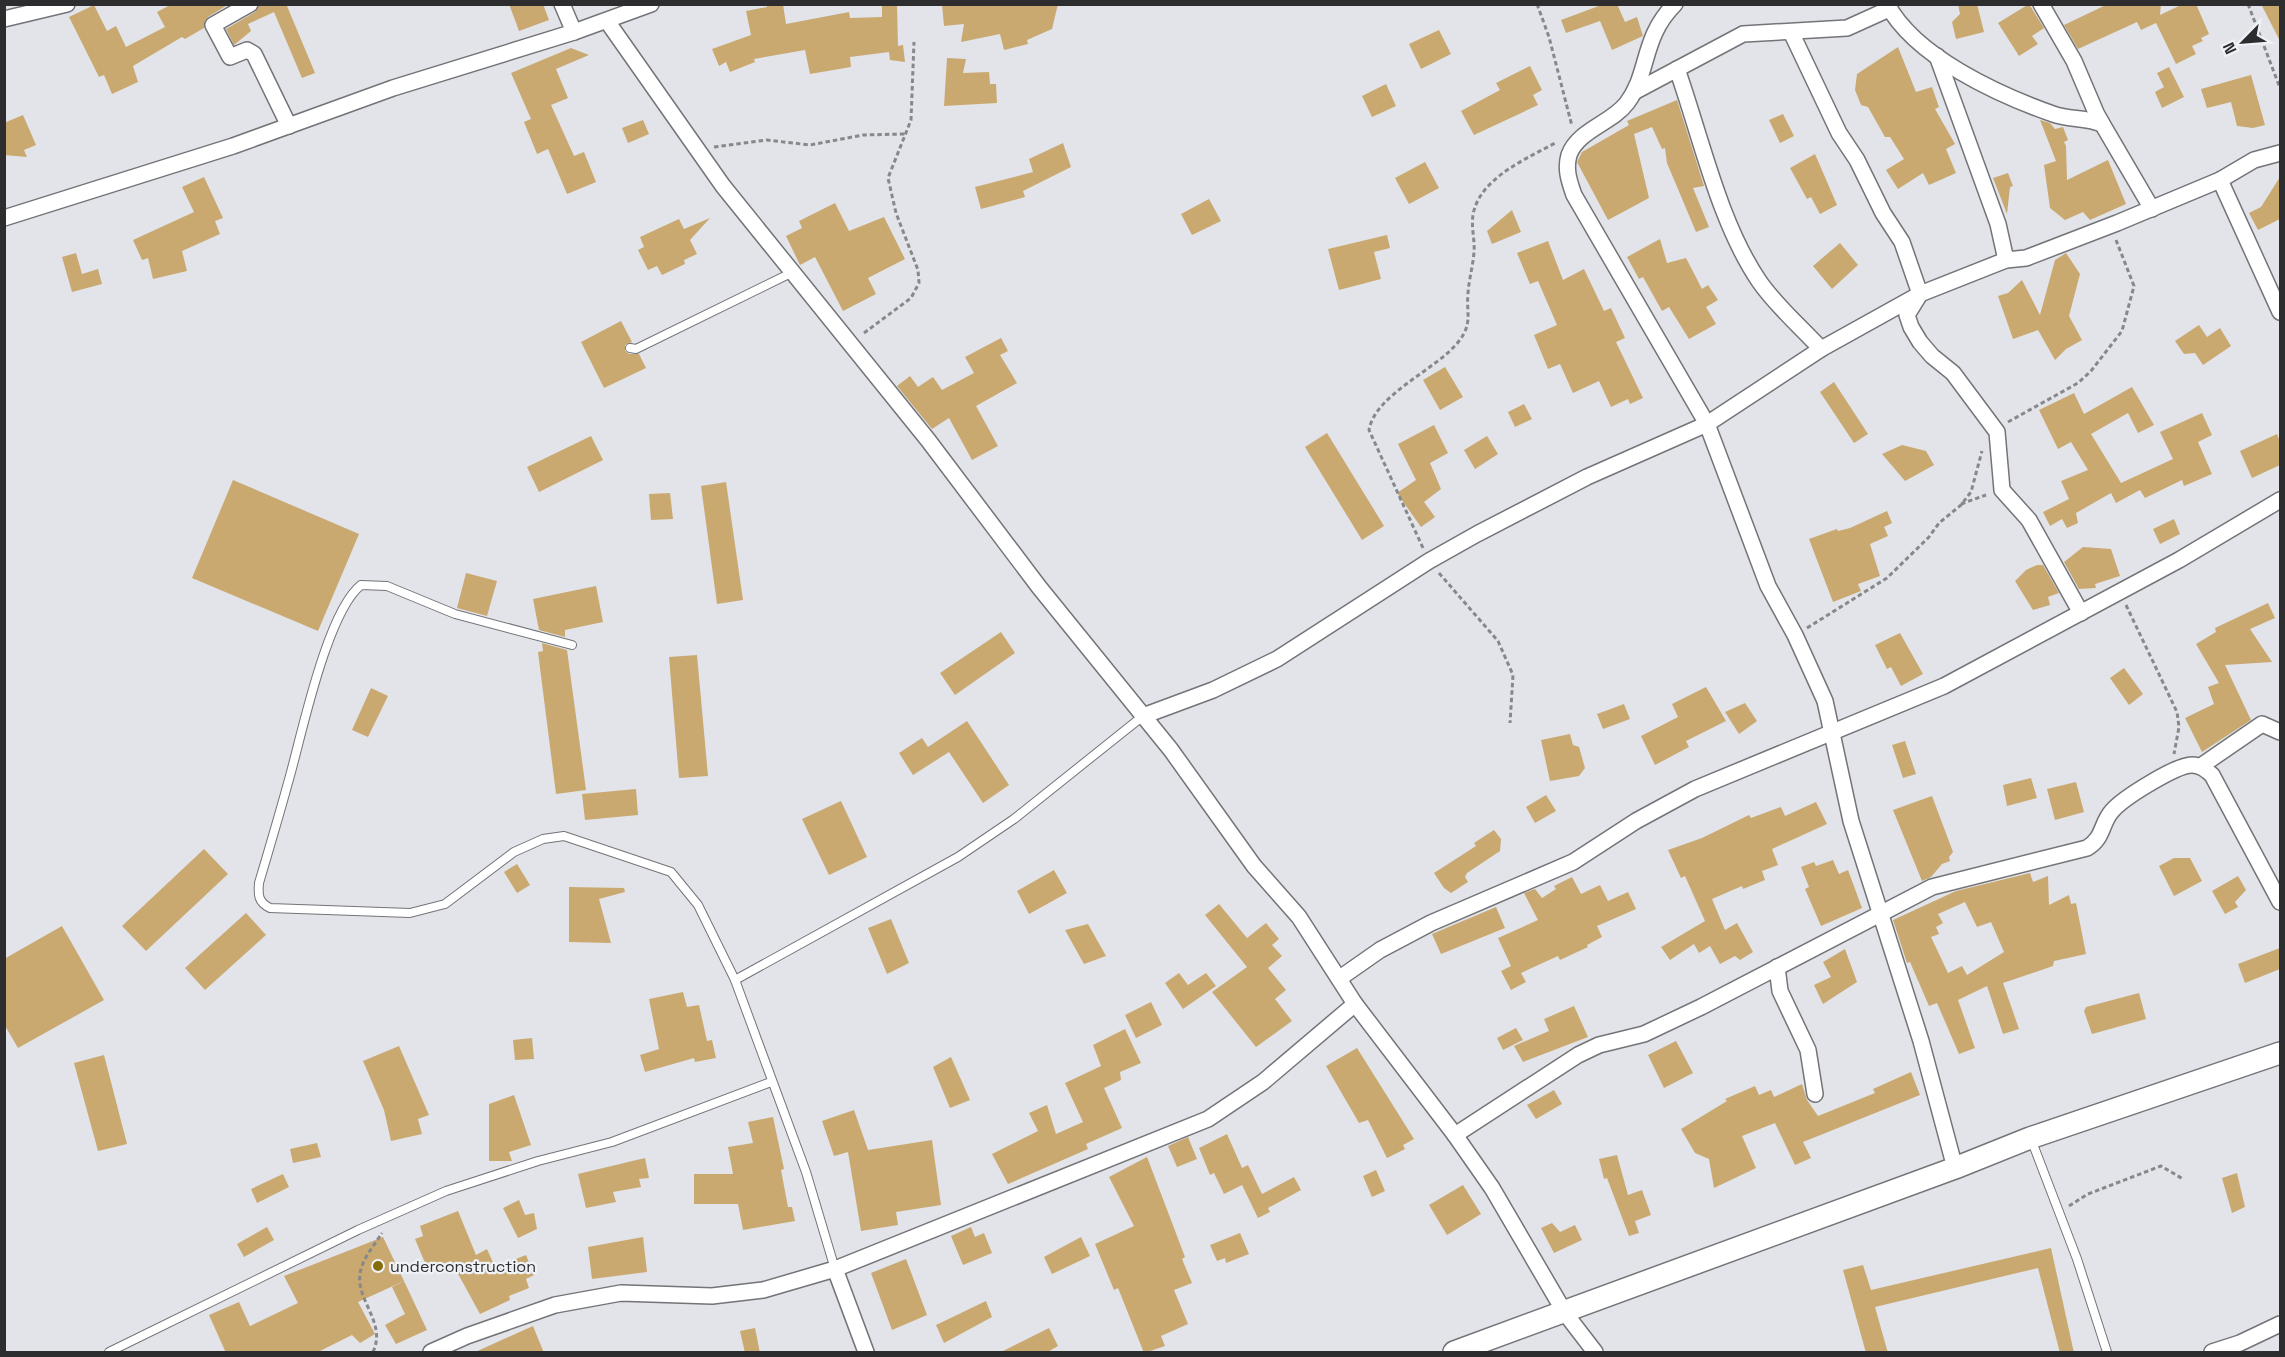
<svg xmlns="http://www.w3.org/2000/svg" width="2285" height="1357" viewBox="0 0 2285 1357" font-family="'Space Grotesk',sans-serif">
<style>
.building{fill:#caa971;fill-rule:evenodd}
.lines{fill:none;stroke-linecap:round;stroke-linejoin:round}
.service-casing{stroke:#727478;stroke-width:10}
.minor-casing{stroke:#727478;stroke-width:18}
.secondary-casing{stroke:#727478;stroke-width:24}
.path{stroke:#87888b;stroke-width:3;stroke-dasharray:4.5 3;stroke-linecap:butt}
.service{stroke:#fff;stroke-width:8}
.minor{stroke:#fff;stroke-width:15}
.secondary{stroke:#fff;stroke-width:21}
.poi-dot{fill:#856d0a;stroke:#eff2f6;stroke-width:2}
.labels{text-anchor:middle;stroke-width:4.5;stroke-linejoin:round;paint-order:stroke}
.poi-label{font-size:16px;fill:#2d2d2f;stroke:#eff2f6;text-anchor:start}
</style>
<rect width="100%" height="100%" fill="#e2e4e9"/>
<g class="building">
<path d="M172,4h57l-21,13 -4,11 -19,11 -3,-2 -49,29 5,16 -26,12 -8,-19 -5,2 -30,-60 25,-12 13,26 9,-5 10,21 39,-20 -8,-15z"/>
<path d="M260,4h29l-2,2 28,67 -13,5 -28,-66 -26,12 3,7 -17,14 -8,-16 29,-17z"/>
<path d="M509,4h34l6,16 -30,11z"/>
<path d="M767,4h16l3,20 63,-12 1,6 32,-1v-13h15l1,42 5,-1 2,17 -15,-2 -1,-8 -39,5 1,10 -41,7 -5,-24 -51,9 1,3 -25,10 -4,-10 -7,4 -7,-17 39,-14 -5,-24 21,-4z"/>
<path d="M942,4h116l-6,25 -25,11 1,4 -24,6 -4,-16 -39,8 3,-18 -20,2z"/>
<path d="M1604,4h13l8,18 12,-5 6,19 -31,14 -12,-29 -34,12 -5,-13z"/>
<path d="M1958,4h19l7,28 -28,7 -4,-17 8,-8z"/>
<path d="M2029,4l15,24 -12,8 6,8 -19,12 -21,-33z"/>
<path d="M2108,4h53l-1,11 23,-11h13l13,30 -8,4 2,3 -11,5 4,8 -20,10 -20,-41 -15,7 -4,-8 -59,27 -14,-24z"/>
<path d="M2261,4h19v37z"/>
<path d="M1439,30l12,24 -30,15 -12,-25z"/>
<path d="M1898,47l18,45 16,-5 7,20 -4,2 20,35 -9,5 10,24 -27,12 -6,-12 -25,16 -12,-19 18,-11 -14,-22h-5l-17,-30 -7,-2 -6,-15 2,-16z"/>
<path d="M571,48l18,7 -33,14 12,29 -17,7 23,51 10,-4 12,30 -29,12 -19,-45 -11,5 -13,-32 7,-3 -20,-46z"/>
<path d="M947,58l19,1 -3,14 26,-1 1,12h6l1,19 -53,3z"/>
<path d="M1530,66l12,24 -9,5 5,10 -64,30 -13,-24 39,-21 -4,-7z"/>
<path d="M2169,67l15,30 -22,11 -7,-16 9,-5 -7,-14z"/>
<path d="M2251,75l14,50 -12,3 -16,-2 -6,-24 -24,6 -6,-19z"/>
<path d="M1386,84l10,22 -24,11 -10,-21z"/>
<path d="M1677,100l27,86 -11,2 16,39 -13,5 -29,-69 -2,-15 -3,1 -10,-22 -18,7 15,64 -41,22 -31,-58 5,-10 47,-27 -2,-4z"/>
<path d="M1783,114l11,22 -14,7 -11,-23z"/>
<path d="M23,115l13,30 -12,5 3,7 -23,-2v-32z"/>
<path d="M643,120l6,14 -21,9 -6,-15z"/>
<path d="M2040,120l10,3 5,6 8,-2 5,13 -4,2 2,4 1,34 41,-20 18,44 -36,16 -7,-8 -18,8 -15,-12 -6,-43 12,-4z"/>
<path d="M1063,143l8,24 -48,24 2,6 -44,12 -6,-22 58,-15 -4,-13z"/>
<path d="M1815,154l22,51 -17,9 -9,-17 -4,2 -17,-31z"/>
<path d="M1425,162l14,26 -30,16 -14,-26z"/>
<path d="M2008,173l5,13 -3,1 -3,27 -14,-36z"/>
<path d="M204,177l19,41 -8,3 5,13 -38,17 5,20 -34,8 -5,-21 -6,2 -9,-20 61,-28 -12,-25z"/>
<path d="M2280,177v42l-22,11 -9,-17 12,-6z"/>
<path d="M1209,199l12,22 -29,14 -11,-21z"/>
<path d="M835,203l14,28 35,-14 21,42 -37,19 8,16 -33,17 -28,-54 -15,8 -14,-29 16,-8 -3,-7z"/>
<path d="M1512,210l9,22 -29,12 -5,-13z"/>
<path d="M710,218l-20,22 7,14 -13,6 1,4 -23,11 -5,-9 -9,4 -10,-20 6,-3 -4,-10 39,-18 5,10z"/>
<path d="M1387,235l3,13 -16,4 7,27 -42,11 -11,-41z"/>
<path d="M1660,239l7,24 19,-5 16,31 6,-4 10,15 -12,7 10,17 -27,15 -20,-32 -7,4 -19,-34 -4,2 -12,-22z"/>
<path d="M1548,241l15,39 21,-11 20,42 7,-3 14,30 -9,4 27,56 -13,6 -2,-5 -17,8 -12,-26 -26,12 -13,-29 -12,5 -14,-34 23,-10 -19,-44 -8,3 -13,-31z"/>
<path d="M1840,243l18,22 -26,24 -19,-23z"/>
<path d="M76,253l6,21 16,-5 4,15 -30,8 -10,-35z"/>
<path d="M2066,253l14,21 -11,42 13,24 -16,9 -11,11 -17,-30 -25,9 -15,-43 10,-3 14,-13 18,35 15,-55z"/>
<path d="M621,321l11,21 -7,3v6l4,3h10l7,14 -42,20 -23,-46z"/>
<path d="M2199,325l8,12 13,-9 11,18 -28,19 -8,-12 -11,1 -9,-13z"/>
<path d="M1001,338l7,13 -8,4 17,28 -41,23 22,40 -26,14 -23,-42 -17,11 -35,-43 13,-10 8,11 15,-10 9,13 32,-17 -9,-16z"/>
<path d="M1445,367l18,30 -23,13 -17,-30z"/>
<path d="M1834,382l34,52 -14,9 -34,-51z"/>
<path d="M2132,387l22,38 -16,8 -10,-20 -37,21 30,49 52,-24 -13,-27 42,-19 10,22 -14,7 14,32 -28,12 -2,-6 -37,18 -5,-8 -24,13 -5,-10 -35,20 2,10 -11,5 -5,-9 -12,7 -7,-14 26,-13 -8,-18 27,-11 -17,-28 -13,7 -19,-39 35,-17 10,21z"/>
<path d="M1524,404l8,15 -17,8 -7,-15z"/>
<path d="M1434,425l14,28 -18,10 11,26 -17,13 11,15 -14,10 -24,-34 19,-13 -18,-36z"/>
<path d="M1327,433l57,93 -22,14 -57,-93z"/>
<path d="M2277,434l3,8v23l-28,13 -12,-27z"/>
<path d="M591,436l12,24 -64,32 -12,-25z"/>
<path d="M1487,436l11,18 -23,15 -11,-19z"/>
<path d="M1902,445l24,6 8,14 -29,16 -23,-27z"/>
<path d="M233,480l126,54 -41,97 -126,-53z"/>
<path d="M726,482l17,118 -26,4 -16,-118z"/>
<path d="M670,493l3,26 -22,1 -2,-26z"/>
<path d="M1887,511l5,12 -8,4 4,9 -18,8 10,32 -22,8 3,7 -28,11 -24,-63 28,-10 1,2 12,-3z"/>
<path d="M2174,519l6,15 -20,10 -7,-15z"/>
<path d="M2083,547l28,2 9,27 -25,8 1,4 -17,1 -15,-27z"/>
<path d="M2037,565h6l16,28 -11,4 2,8 -17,5 -18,-29 11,-11z"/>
<path d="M466,573l31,8 -10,35 -30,-8z"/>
<path d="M596,586l7,36 -38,8v7l-26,-7 -6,-31z"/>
<path d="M2268,603l7,15 -25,11 22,33 -47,3 26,55 -49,32 -17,-34 29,-14 -6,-17 11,-4 -23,-39 20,-12 -1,-4z"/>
<path d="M1001,632l14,21 -60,42 -15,-22z"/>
<path d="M1900,633l23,41 -22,12 -10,-19 -4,2 -12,-24z"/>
<path d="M542,643l25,7 19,140 -30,4 -18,-142 5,-1z"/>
<path d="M697,655l11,121 -29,2 -10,-121z"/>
<path d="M2124,668l19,26 -14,11 -19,-27z"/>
<path d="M1706,687l20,34 -40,20 3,6 -34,18 -14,-29 37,-19 -6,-13z"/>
<path d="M371,688l17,8 -20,41 -16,-7z"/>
<path d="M1745,703l12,18 -18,13 -14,-22z"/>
<path d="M1624,704l6,15 -27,10 -6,-15z"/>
<path d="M967,721l42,64 -26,18 -34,-51 -36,23 -14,-22 23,-15 6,9z"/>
<path d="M1570,734l3,11 6,2 6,21 -6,8 -29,5 -9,-41z"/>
<path d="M1905,741l11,33 -13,4 -11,-33z"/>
<path d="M2031,778l6,20 -30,8 -4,-21z"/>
<path d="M2076,782l8,30 -29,8 -8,-31z"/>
<path d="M636,789l2,26 -53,5 -3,-26z"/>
<path d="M1546,795l10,16 -21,12 -9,-16z"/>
<path d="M1932,796l21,56 -4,5 1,4 -8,3 -11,13 -9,4 -29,-71z"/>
<path d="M841,801l26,56 -38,18 -27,-56z"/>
<path d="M1816,802l11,22 -55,25 6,16 -16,6 3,9 -22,9 -1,-3 -30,13 13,31 12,-7 16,29 -13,8 -5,-4 -15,8 -10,-18 -11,7 -5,-9 -24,16 -9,-13 44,-26 -20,-45 -4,2 -13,-28 34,-12 47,-23 2,3 30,-11 4,9z"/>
<path d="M1494,830l7,9 -1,12 -33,22 -2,4 3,5 -17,11 -7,-5 -10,-15 42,-27 -2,-3z"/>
<path d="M204,849l24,25 -82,77 -24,-25z"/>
<path d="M2174,858h16l12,23 -28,15 -15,-30z"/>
<path d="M1833,860l6,14 9,-4 14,38 -41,18 -16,-37 4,-2 -8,-20 13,-5 2,4z"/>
<path d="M517,864l13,21 -13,8 -13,-21z"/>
<path d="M1054,870l13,23 -38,21 -12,-23z"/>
<path d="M2030,873l3,9 15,-6 1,29 20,-10 2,9 5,-1 10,51 -32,7 -1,5 -50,17 16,46 -16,5 -16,-48 -29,14 17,48 -16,6 -22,-51 -8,3 -19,-44 -3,1 -14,-43 63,-29zM1965,902l12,25 14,-5 13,30 -37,23 -5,-9 -14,7 -17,-36 8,-3 -3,-7 7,-4 -5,-9z"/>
<path d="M2238,876l8,14 -11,12 3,5 -13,7 -13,-23z"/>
<path d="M1572,877l9,17 19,-9 8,16 20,-9 8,17 -39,17 5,11 -15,8 1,2 -28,13 -2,-4 -37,17 5,9 -15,8 -10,-19 10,-5 -13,-28 40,-18 -14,-27 11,-4 7,9 14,-9 -2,-3z"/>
<path d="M569,887l55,1 1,4 -26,7 12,44 -42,-1z"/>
<path d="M1219,904l28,34 19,-15 13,16 -7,6 10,11 -14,12 18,22 -11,9 17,22 -36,26 -44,-55 35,-25 -42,-52z"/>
<path d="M1496,907l9,21 -64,26 -9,-20z"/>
<path d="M246,913l20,22 -61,55 -20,-22z"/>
<path d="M891,919l18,44 -22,11 -19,-46z"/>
<path d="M1088,924l18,32 -22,8 -19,-34z"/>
<path d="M62,926l42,74 -86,48 -14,-24v-65z"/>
<path d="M2280,948v21l-35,14 -7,-19z"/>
<path d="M1845,949l12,33 -34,22 -9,-19 17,-8 -8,-15z"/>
<path d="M1179,973l9,12 18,-12 10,13 -33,23 -18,-26z"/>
<path d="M683,992l4,15 12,-2 8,36 5,-1 4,18 -21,4 -1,-4 -49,14 -5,-17 19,-6 -10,-50z"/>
<path d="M2139,993l7,26 -54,15 -8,-23 2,-4z"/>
<path d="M1151,1002l11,23 -26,13 -11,-23z"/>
<path d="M1574,1006l14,31 -65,25 -9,-16 35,-15 -5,-12z"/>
<path d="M1516,1028l7,12 -20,10 -6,-12z"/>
<path d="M1125,1029l16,34 -21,9 1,8 -17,8 18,40 -36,16 2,5 -80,35 -16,-30 46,-23 -9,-18 18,-8 9,29 27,-12 -18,-39 36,-17 -8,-21z"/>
<path d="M532,1038l2,21 -19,1 -2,-20z"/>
<path d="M1676,1041l17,32 -29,15 -16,-33z"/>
<path d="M399,1046l30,69 -11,4 4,15 -31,7 -7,-31 -21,-49z"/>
<path d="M1357,1048l57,91 -11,6 2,4 -18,9 -19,-38 -9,3 -33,-57z"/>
<path d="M104,1055l23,89 -29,7 -24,-88z"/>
<path d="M951,1057l19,43 -20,8 -17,-41z"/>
<path d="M1911,1072l9,23 -117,47 8,16 -16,7 -20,-42 -33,13 14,32 -42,20 -5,-29 -14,-6 -14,-24 46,-28 -2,-2 30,-13 4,9 12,-5 3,7 28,-13 5,16 11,16 57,-23 -2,-4z"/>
<path d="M1554,1090l8,14 -26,15 -9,-14z"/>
<path d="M514,1095l17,50 -22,7 3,9h-23v-57z"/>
<path d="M854,1110l14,40 64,-10 9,65 -45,7 2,13 -37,6 -13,-79 -14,4 -12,-35z"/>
<path d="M773,1117l11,52 -3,1 7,37h4l3,14 -52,9 -5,-26h-44v-30h39l-5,-27 25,-4 -5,-21z"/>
<path d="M1227,1134l15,34 6,-3 14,29 32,-17 7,13 -33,18 2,4 -12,6 -16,-33 -18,9 -10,-21 -4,2 -11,-27z"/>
<path d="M1188,1137l9,22 -20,8 -9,-21z"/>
<path d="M317,1143l4,14 -28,6 -3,-14z"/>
<path d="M1617,1155l11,40 14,-5 9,25 -16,6 4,12 -10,3 -22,-58 -3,1 -5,-20z"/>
<path d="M1147,1157l38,100 -3,2 10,24 -18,7 14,34 -27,12 4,10 -21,7 -26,-65 -4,2 -19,-46 39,-18 -25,-49z"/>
<path d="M645,1158l4,20 -10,1 2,8 -28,5 3,10 -30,6 -8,-34z"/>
<path d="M1376,1170l9,21 -13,6 -9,-21z"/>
<path d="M2237,1173l8,34 -13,6 -10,-35z"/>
<path d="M283,1174l6,13 -32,16 -6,-14z"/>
<path d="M1463,1185l18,29 -34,21 -18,-30z"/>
<path d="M519,1200l6,15 9,-2 3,16 -19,9 -15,-30z"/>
<path d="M458,1211l18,44 11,-6 8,18 31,-12 8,20 -8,4 3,9 -20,8 1,4 -30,14 -29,-53 -23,9 -13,-31 8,-3 -3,-10z"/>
<path d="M1552,1223l8,9 15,-7 7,15 -28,13 -13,-25z"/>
<path d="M267,1227l7,13 -30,17 -7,-13z"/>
<path d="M971,1227l4,10 9,-4 8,20 -29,12 -12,-29z"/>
<path d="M1240,1233l9,21 -23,9 -1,-5 -8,3 -7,-16z"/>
<path d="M383,1237l21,44 -46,21 17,32 -15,9 -8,-8 -36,18h-90l-17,-38 30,-13 11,24 48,-23 -14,-27z"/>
<path d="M643,1237l4,35 -55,7 -4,-32z"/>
<path d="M1081,1237l9,19 -38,18 -8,-17z"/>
<path d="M2051,1248l23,105h-14l-22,-85 -163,39 13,46h-22l-23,-83 20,-5 8,25z"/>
<path d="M906,1259l21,56 -35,15 -21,-57z"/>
<path d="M404,1281l23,49 -31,14 -11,-19 20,-11 -13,-27z"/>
<path d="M986,1301l6,16 -48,26 -8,-18z"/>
<path d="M533,1326l11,27h-71z"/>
<path d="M755,1328l5,25h-15l-5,-22z"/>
<path d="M1049,1328l9,18 -12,7h-47z"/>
</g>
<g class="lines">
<defs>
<g id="service">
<path d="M630,348l6,1 155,-76"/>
<path d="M572,645l-117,-31 -68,-28 -26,-1c-33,26 -58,143 -70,187 -10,37 -21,74 -32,111 -1,12 -1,19 11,25l140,5 35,-9 69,-52 29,-13 21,-3 107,36 27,33 37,75 71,192 29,97"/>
<path d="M735,980l223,-123 56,-38 129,-103"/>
<path d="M2031,1139l46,120 30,93"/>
<path d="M109,1352l249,-122 88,-39 92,-30 74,-19 159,-60"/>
</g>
<g id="minor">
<path d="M250,4l-37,21 17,32 17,-7 7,4 35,72"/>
<path d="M562,4l12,28"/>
<path d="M1675,4c-34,34 -25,68 -48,99 -15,20 -49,27 -58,52 -4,14 0,26 5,40l133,229 61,162 27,49 30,66 26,120 70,220 34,127"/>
<path d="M1887,4c28,53 112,91 166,110 16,6 32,3 49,10l-5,-9"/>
<path d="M2041,4l33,57 23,54 55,94"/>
<path d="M4,19l63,-15"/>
<path d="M607,21l116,165 205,254 111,147 132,163 83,116 45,51 56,87 100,131 37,53 73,125 30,39"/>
<path d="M1791,32l48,101 18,27 26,53 19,29 18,52 -13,21 4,12 9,15 12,14 21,17 44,59 5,58 27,30 52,93"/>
<path d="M1937,56l61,168 8,36"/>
<path d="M1677,69c24,68 42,153 82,212 17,25 42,46 62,68"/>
<path d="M1634,92l109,-58 104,-6 42,-19"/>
<path d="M2220,180l60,132"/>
<path d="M4,218l229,-72 160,-58 181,-56 77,-28"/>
<path d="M1143,716l70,-26 64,-31 152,-98 48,-27 110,-57 120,-53 114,-75 99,-55 86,-34 20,-2 91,-35 103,-43 34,-20 26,-7"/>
<path d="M2201,766l61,-42 18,8"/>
<path d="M1777,967l3,24 28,59 7,44"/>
<path d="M1340,978l40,-28 51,-27 142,-61 63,-41 59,-32 249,-103 235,-126 101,-60"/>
<path d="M1455,1135l123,-80 21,-10 45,-11 57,-27 231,-120 155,-39c17,-10 14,-25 25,-37 11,-13 64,-46 80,-46 9,0 14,5 20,10l68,127"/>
<path d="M835,1269l31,83"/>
<path d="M431,1352l36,-16 88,-31 66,-12 91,3 51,-6 72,-21 373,-150 55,-37 92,-78"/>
<path d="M2212,1352l28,-9 40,-19"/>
</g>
<path id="secondary" d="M1454,1352l501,-184 75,-30 250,-85"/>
</defs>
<use href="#service" class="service-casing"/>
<use href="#minor" class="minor-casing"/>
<use href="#secondary" class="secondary-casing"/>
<g class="path">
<path d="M1537,4l12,33 23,89"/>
<path d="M2248,4l32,84"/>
<path d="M714,147l53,-7 43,5 53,-10 42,-1"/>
<path d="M864,333l47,-35 8,-15 -1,-13 -22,-57 -8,-35 23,-58 3,-78"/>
<path d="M2008,422l70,-39 13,-12 31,-40 12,-45 -18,-46"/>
<path d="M1961,504l25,-9"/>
<path d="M1423,548l-54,-118c6,-36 69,-61 90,-89 14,-18 7,-28 9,-48 1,-14 5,-27 6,-41 1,-12 -3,-25 -1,-37 6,-37 55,-57 84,-73"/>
<path d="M1439,573l59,68 15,34 -3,48"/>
<path d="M2126,605l51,107 2,15 -5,27"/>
<path d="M1807,628l80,-50 42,-41 10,-14 22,-18 10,-13 11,-41"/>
<path d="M2069,1206l19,-12 73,-28 22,13"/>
<path d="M373,1352c15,-32 -23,-55 -11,-86 4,-12 14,-23 20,-33"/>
</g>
<use href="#service" class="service"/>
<use href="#minor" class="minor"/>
<use href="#secondary" class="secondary"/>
</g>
<circle class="poi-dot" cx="378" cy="1266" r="6"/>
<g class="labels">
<g class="poi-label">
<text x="390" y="1272">underconstruction</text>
</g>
</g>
<rect width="2285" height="1357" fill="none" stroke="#2d2d2f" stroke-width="12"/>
<g transform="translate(2243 42) rotate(245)" stroke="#eff2f6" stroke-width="4.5" paint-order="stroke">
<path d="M0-4.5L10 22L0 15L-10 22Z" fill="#2d2d2f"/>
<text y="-9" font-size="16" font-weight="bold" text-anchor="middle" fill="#2d2d2f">N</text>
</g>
</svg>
